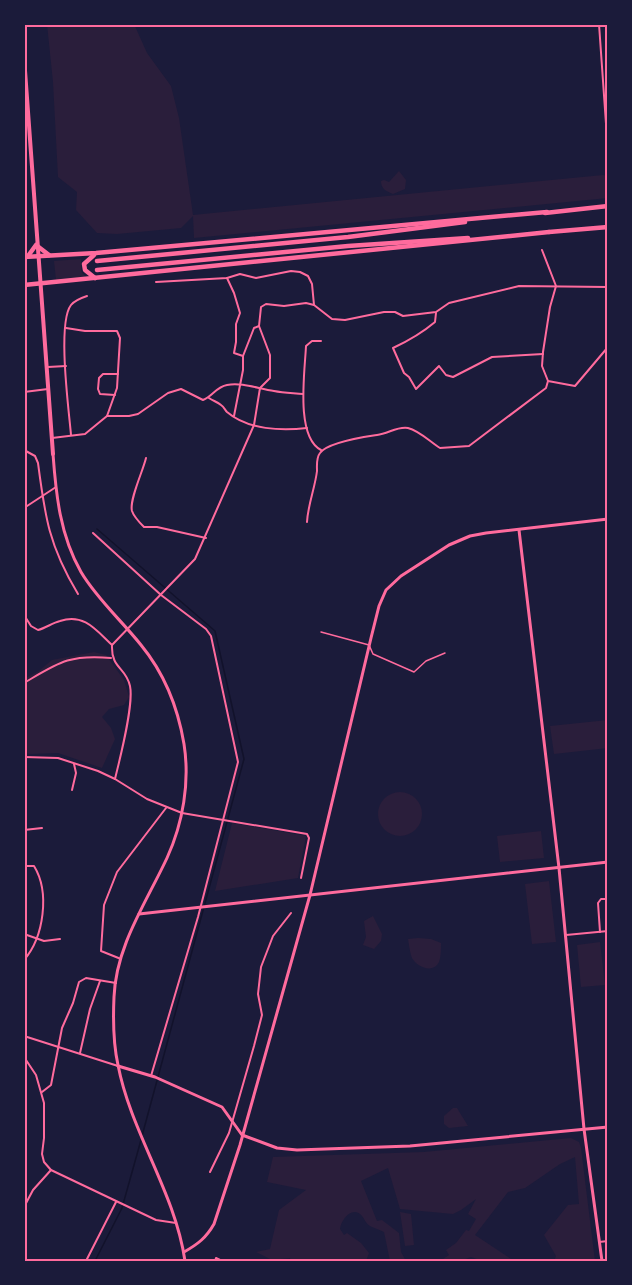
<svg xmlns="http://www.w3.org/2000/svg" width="632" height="1285" viewBox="0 0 632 1285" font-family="'Varela Round',sans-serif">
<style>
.green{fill:#2a1e3b}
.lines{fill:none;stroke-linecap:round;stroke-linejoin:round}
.stream{stroke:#12122b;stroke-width:1.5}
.service{stroke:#ff6b9d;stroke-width:1.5}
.minor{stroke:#ff6b9d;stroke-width:2}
.tertiary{stroke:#ff6b9d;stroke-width:3}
.secondary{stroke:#ff6b9d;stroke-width:4}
.trunk{stroke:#ff6b9d;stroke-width:4.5}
.neatline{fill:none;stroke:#ff6b9d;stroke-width:2}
</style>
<rect width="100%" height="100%" fill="#1b1b3a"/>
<g class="green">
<path d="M47,24h87l13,29 24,33 8,32 14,97 410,-40 5,1v22l-414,40 -1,-22 -12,12 -64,6 -20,-1 -21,-23 1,-18 -19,-15 -5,-95z"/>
<path d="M399,171l7,9 -1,9 -12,5c-7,-3 -12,-5 -12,-13l3,-1 5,2z"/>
<path d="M81,259v12l5,7 -30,2 -2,-19z"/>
<path d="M94,652l12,3 18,25 5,17 -5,8 -15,4 -7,8 9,11 4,11 -13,29 -44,-15 -29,1 -5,-2v-73l15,-8 13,-11z"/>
<path d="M608,720v28l-54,6 -4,-28z"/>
<circle cx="400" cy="814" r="22"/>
<path d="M232,823l74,13 -8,42 -83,13z"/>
<path d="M541,831l3,27 -44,4 -3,-26z"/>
<path d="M549,881l7,61 -24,2 -7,-60z"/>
<path d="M373,916l9,18 -1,7 -7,8 -11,-4 3,-8 -2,-16z"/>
<path d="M418,938l13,1 10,4c0,6 0,14 -2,19 -6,12 -22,5 -27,-4 -2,-5 -3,-13 -4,-19z"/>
<path d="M600,942l5,43 -24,2 -4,-42z"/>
<path d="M453,1108h4l11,18 -19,2 -5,-4v-8z"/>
<path d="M571,1138l8,4 2,6 14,113h-41l2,-5 -12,-21 24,-30 11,-1 -4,-47 -15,7 -35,24 -17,4 -33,43 39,26h-32l-11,-4 -11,4h-20l9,-6 -3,-5 10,-7 10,-13 3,1 7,-12 -8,-5 8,-15 -15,11 -8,4 -53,-5 -12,-41 -27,13 16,40 5,-1 17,13 2,19 5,9h-16l-6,-29c-4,-2 -10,-4 -14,-6 -5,-3 -6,-9 -10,-12 -10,-7 -19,7 -20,15l4,6 3,-2 14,10 8,10 -3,8h-75l-1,-3 -18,2 -16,-8 14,-3 9,-39 27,-20 -39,-8 6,-25 151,-5z"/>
<path d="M400,1212l11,2 3,31 -9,1z"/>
</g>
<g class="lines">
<g class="stream">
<path d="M97,529l118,102 29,128 -102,377"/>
<path d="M95,1261l27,-53 19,-68"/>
</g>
<path class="service" d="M321,632l48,13 4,9 41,18 12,-11 19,-8"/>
<g class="minor">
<path d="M599,24l8,114"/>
<path d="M542,250l14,36 -6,21 -7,45 -1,14 6,15 27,5 33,-39"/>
<path d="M227,278l7,15 6,20 -4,11v18l-2,11 9,3"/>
<path d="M156,282l71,-4 13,-4 16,4 35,-7 9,1 8,4 4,8 2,21"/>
<path d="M436,313l-1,9c-13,11 -27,19 -42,26l11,25 5,4 7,12 23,-23 7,9 7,2 39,-20 51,-3"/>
<path d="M66,328l19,3h32l3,7 -3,50 -10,28"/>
<path d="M321,341h-9l-6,5c-1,24 -11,91 15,104"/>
<path d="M48,367l18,-1"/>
<path d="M24,392l24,-3"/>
<path d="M115,395l-15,-1 -2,-5 1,-11 4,-4h15"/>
<path d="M209,398c4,3 9,4 12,7 3,2 4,5 6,7 21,18 55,19 80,16"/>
<path d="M234,416l9,-46v-14l11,-28 5,-2"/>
<path d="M71,435c-2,-24 -14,-112 0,-130 4,-5 10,-7 16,-9"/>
<path d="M52,438l33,-4 22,-18h22l9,-2 30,-21 13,-4 22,11c10,-4 13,-13 24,-15 15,-3 32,4 47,6 10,2 20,2 29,3"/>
<path d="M24,450l11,6 3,7c7,54 11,83 40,131"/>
<path d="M146,458c-3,13 -17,42 -14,53 2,6 8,12 12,16h13l49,11"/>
<path d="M24,508l32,-21"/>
<path d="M307,522c1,-18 8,-34 10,-51 0,-6 -1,-13 3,-18 8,-11 44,-16 57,-18 11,-1 20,-9 31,-7 12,3 22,14 32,20l29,-2 77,-58 2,-7"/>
<path d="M93,533l68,62 45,34 5,7 27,126 -40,155 -47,159"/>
<path d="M24,615l7,11 7,4c8,-2 14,-7 22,-9 24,-8 36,9 52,24"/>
<path d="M24,683c34,-20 45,-29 87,-25"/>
<path d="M24,757l34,1 40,13 17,8 32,20 35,14 125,21 2,4 -8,40"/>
<path d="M115,779c5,-21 19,-74 15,-93 -4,-19 -19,-17 -18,-41l83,-86 59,-134 6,-37 10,-10v-23l-11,-29 2,-19 5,-3 18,2 22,-3 8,2 18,14 13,1 39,-8h11l8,4 33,-4 13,-9 70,-17 89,1"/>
<path d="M72,790l4,-17 -2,-9"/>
<path d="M24,830l18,-2"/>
<path d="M24,866h10c16,26 10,71 -10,94"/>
<path d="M600,932l-2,-29 3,-4h7"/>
<path d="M24,934l20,7 16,-2"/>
<path d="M566,935l42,-4"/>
<path d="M121,959l-20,-8 3,-46 13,-33 49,-64"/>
<path d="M24,1036l94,30"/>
<path d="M80,1053l10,-44 10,-28"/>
<path d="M24,1057l12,18 8,28v35l-2,16 2,8 7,8 105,50 20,3"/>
<path d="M42,1092l9,-7 11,-57 11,-25 6,-21 7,-4 30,5"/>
<path d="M210,1172l19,-39 25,-87 8,-31 -4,-21 3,-27 12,-31 18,-23"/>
<path d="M24,1207l9,-17 18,-20"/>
<path d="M599,1242l9,-1"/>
<path d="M86,1261l30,-59"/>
<path d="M215,1261l1,-3 6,3"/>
</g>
<g class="tertiary">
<path d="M53,454c3,41 7,81 28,118 16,27 41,49 60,73 23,28 37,63 43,99 6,38 -1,79 -17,114 -21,45 -51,88 -53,139 -1,22 -1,46 4,68 13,68 57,127 67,196"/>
<path d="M519,530l40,338 25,261 18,132"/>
<path d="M139,914l469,-52"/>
<path d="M118,1066l37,11 67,30 20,28 35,13 20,2 113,-4 198,-19"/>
<path d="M184,1252c14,-8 22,-14 30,-28l26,-79 70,-250 61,-257 8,-32 7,-16 15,-14 48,-31 21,-9 16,-3 122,-14"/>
</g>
<path class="secondary" d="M24,57l29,397"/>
<g class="trunk">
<path d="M545,213l63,-7"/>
<path d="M549,232l59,-5"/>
<path d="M94,255l-10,9 1,6 10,8"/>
<path d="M28,256l8,-11 13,10"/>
<path d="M24,257l72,-4 451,-41"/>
<path d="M97,261l251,-24 117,-15"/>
<path d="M97,270l251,-24 120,-8"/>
<path d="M24,285l525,-53"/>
</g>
</g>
<rect width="632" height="1285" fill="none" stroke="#1b1b3a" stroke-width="51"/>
<rect x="26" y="26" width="580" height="1234" class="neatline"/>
</svg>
